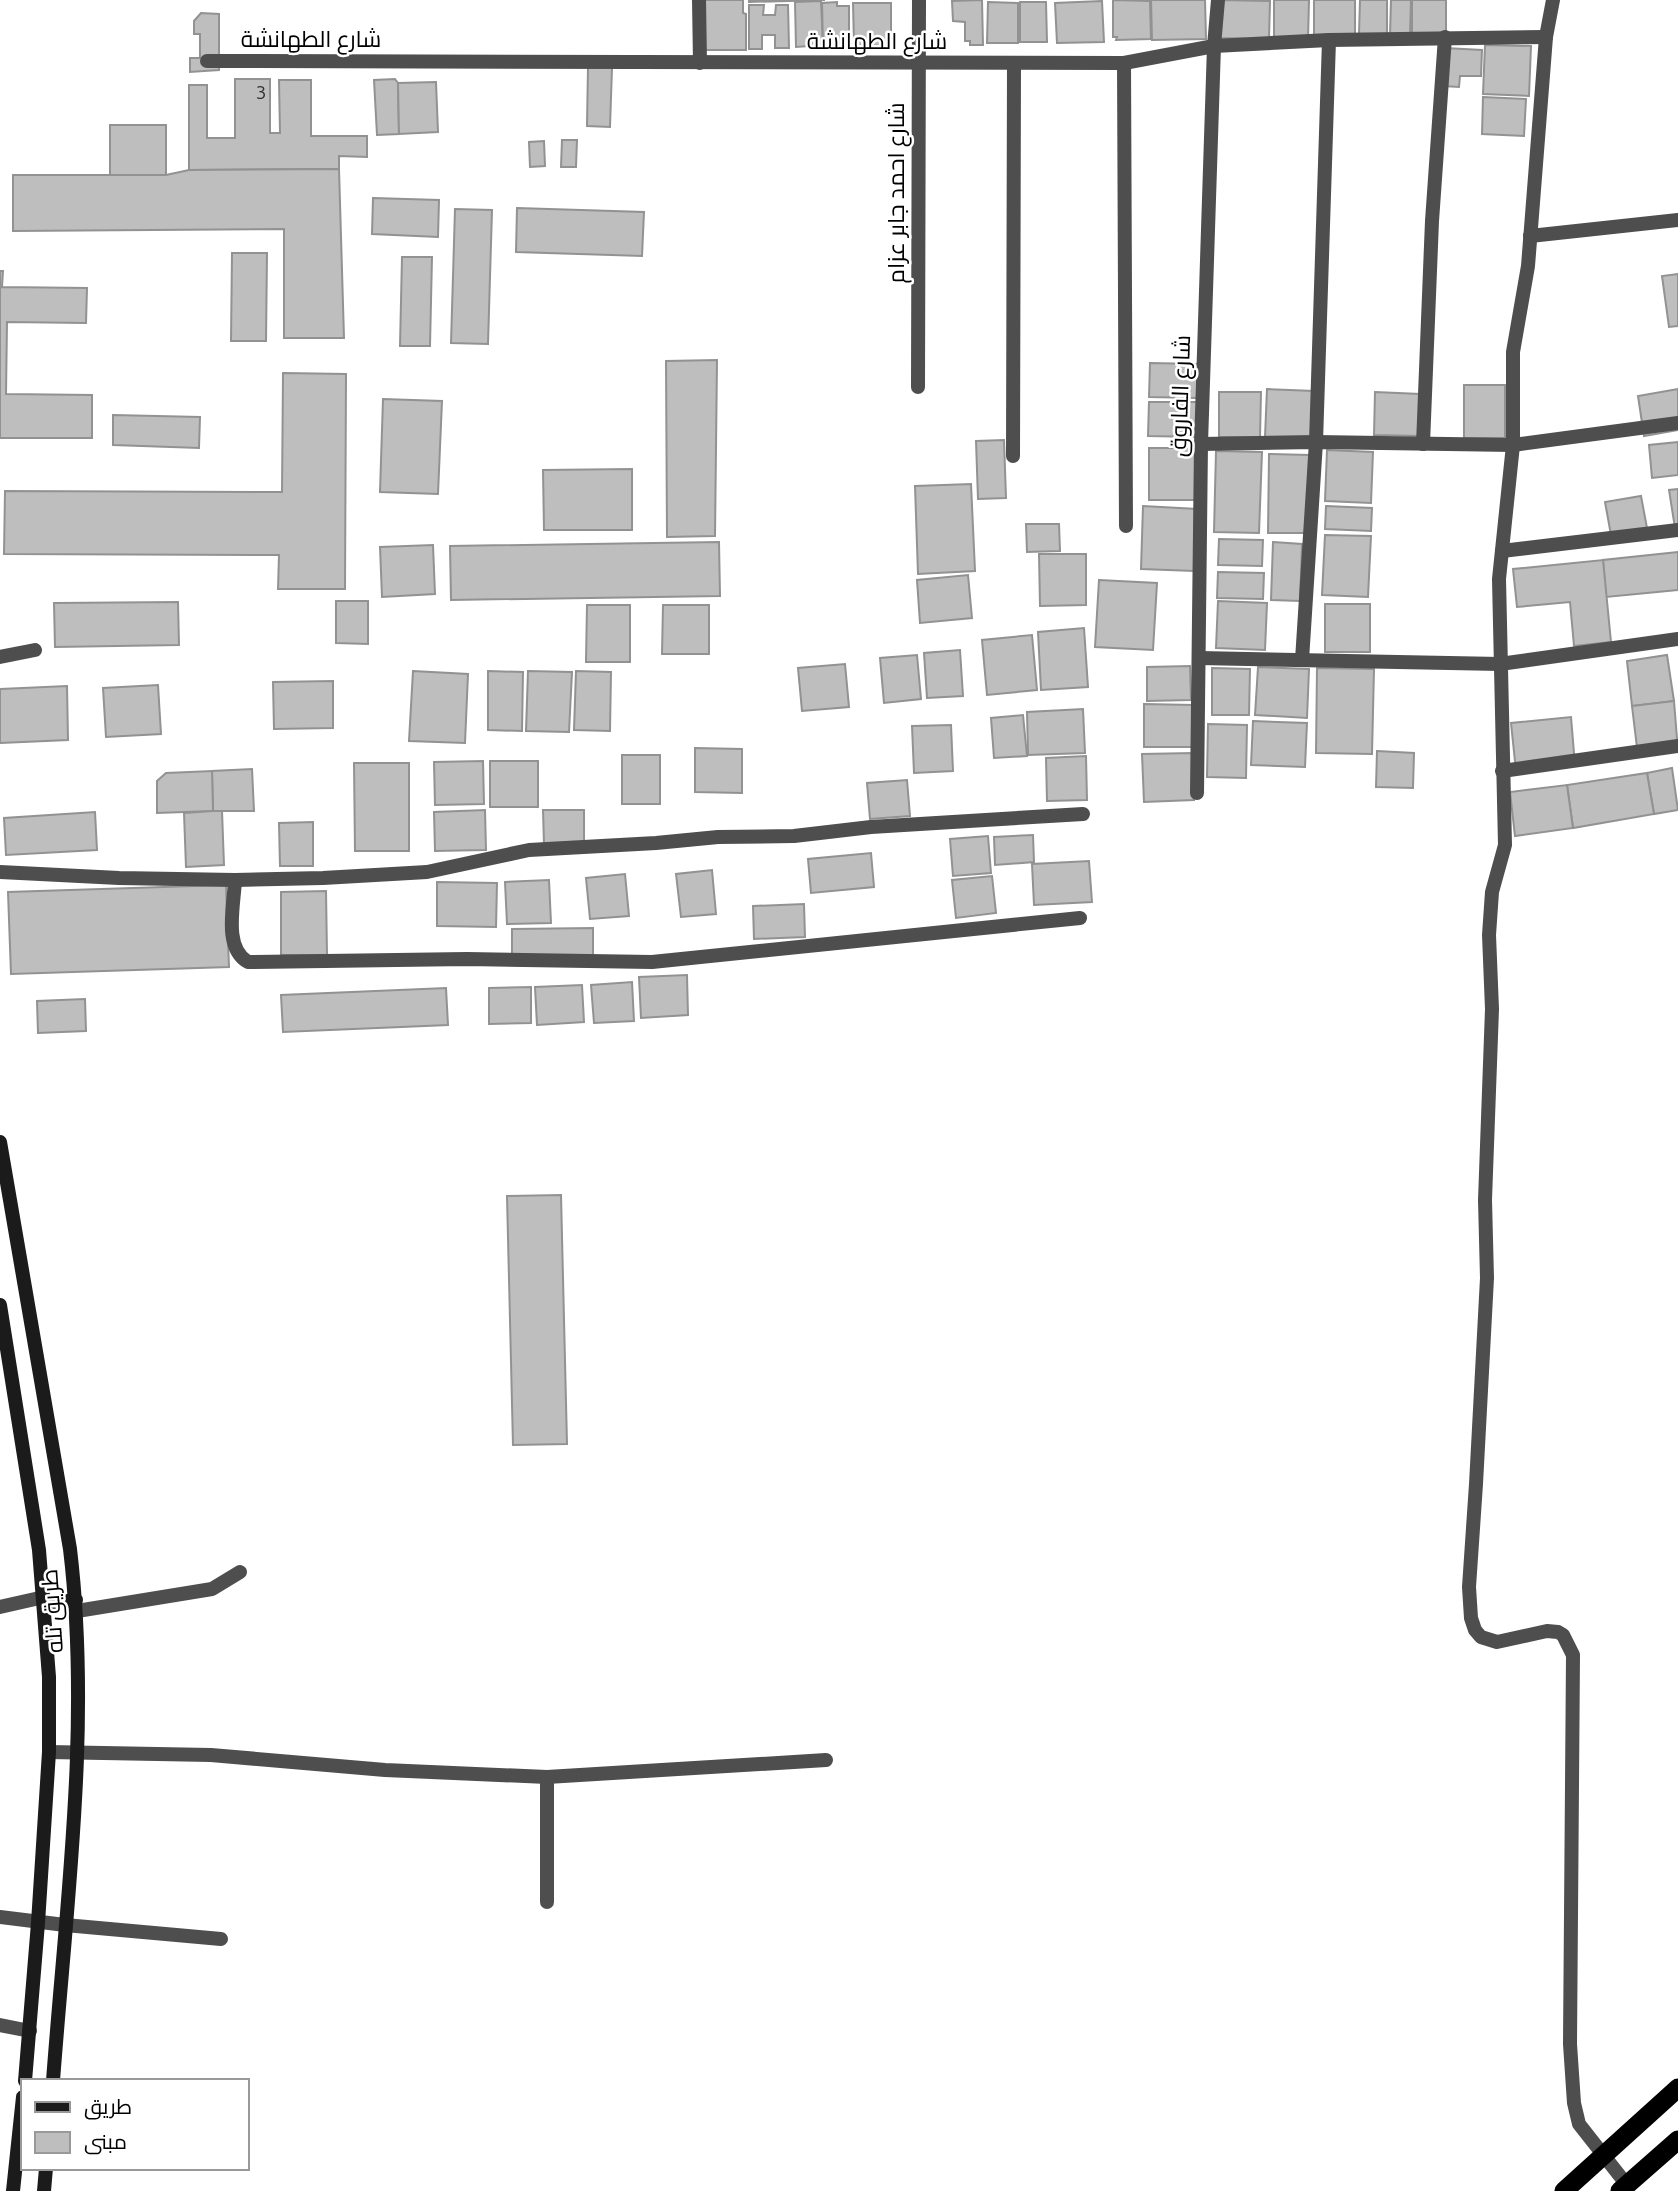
<svg xmlns="http://www.w3.org/2000/svg" width="1678" height="2191" viewBox="0 0 1678 2191" font-family="Ubuntu,Cairo,sans-serif">
<style>
.building{fill:#bebebe;stroke:#929292;stroke-width:2}
.lines{fill:none;stroke-linecap:round;stroke-linejoin:round}
.service{stroke:#4e4e4e;stroke-width:14}
.minor{stroke:#4e4e4e;stroke-width:14}
.secondary{stroke:#1b1b1b;stroke-width:14}
.trunk{stroke:#000;stroke-width:19}
.labels{text-anchor:middle;stroke-width:5;stroke-linejoin:round;paint-order:stroke}
.number-label{font-size:19px;fill:#303030}
.street-label{font-size:23px;fill:#000;stroke:#fff}
</style>
<rect width="100%" height="100%" fill="#fff"/>
<g class="building">
<path d="M703,0h40v13l3,1v36h-43z"/>
<path d="M749,0h76l-76,2z"/>
<path d="M982,0l1,45h-13v-4h-5v-19l-12,-1 -1,-20z"/>
<path d="M1113,0l37,1 1,38 -35,1 1,-3h-4z"/>
<path d="M1151,0h54l1,39 -54,1z"/>
<path d="M1219,0l51,1 -1,38 -51,-1z"/>
<path d="M1274,0h35l-1,39 -34,-1z"/>
<rect x="1314" y="0" width="41" height="36"/>
<path d="M1360,0h27v35l-28,-1z"/>
<path d="M1391,0h20l-1,35h-20z"/>
<rect x="1412" y="0" width="34" height="35"/>
<path d="M821,1l2,44 -27,2 -1,-45z"/>
<path d="M1102,1l2,41 -47,1 -2,-40z"/>
<path d="M837,2v4h12v38l-26,1 -1,-42z"/>
<path d="M988,2l30,1v40h-31z"/>
<path d="M1020,2h26l1,40h-27z"/>
<path d="M853,3h38v42h-37z"/>
<path d="M749,5h15l-1,10h12l1,-10h12l1,43h-14v-13h-13v14h-13z"/>
<path d="M201,13l18,1v56l-29,2v-14h10v-24h-6v-13z"/>
<path d="M1485,45l46,1 -2,50 -46,-2z"/>
<path d="M1445,48l37,2 -1,26h-21l-1,11 -16,-1z"/>
<path d="M588,67l24,1 -2,59 -23,-1z"/>
<path d="M235,79h35v54h10l-1,-53h32v56h56v21l-28,-1v13l-150,1v-85h18v53h28z"/>
<path d="M395,79l3,4 1,51 -22,1 -3,-55z"/>
<path d="M436,82l2,50 -39,2 -1,-51z"/>
<path d="M1483,97l43,2 -2,37 -42,-2z"/>
<rect x="110" y="125" width="56" height="50"/>
<path d="M562,140h15l-1,27h-15z"/>
<path d="M544,141l1,25 -15,1 -1,-25z"/>
<path d="M339,169l5,169h-60v-109l-271,2v-56h153l23,-5z"/>
<path d="M373,198l66,2 -1,37 -66,-3z"/>
<path d="M517,208l127,4 -2,44 -126,-4z"/>
<path d="M455,209l37,1 -4,134 -37,-1z"/>
<path d="M232,253h35l-1,88h-35z"/>
<path d="M402,257h30l-2,89h-30z"/>
<path d="M0,271h3l-1,16 85,1 -1,35 -79,-1 -1,72 86,1v43h-92z"/>
<path d="M1678,274v52l-9,1 -7,-51z"/>
<path d="M717,360l-2,176 -48,1 -1,-176z"/>
<path d="M1150,363l48,1 -1,34 -48,-1z"/>
<path d="M283,373l63,1 -1,215h-67l1,-34 -275,-1 1,-63 277,1z"/>
<rect x="1464" y="385" width="41" height="53"/>
<path d="M1267,389l47,2 -2,47 -47,-1z"/>
<path d="M1678,389v41l-34,6 -6,-40z"/>
<path d="M1219,392h42l-1,45h-41z"/>
<path d="M1375,392l45,2 -1,42 -45,-1z"/>
<path d="M383,399l59,2 -4,93 -58,-2z"/>
<path d="M1149,402h49l-1,35 -49,-1z"/>
<path d="M113,415l87,2 -1,31 -86,-3z"/>
<path d="M1004,440l2,58 -28,1 -2,-58z"/>
<path d="M1678,442v33l-26,3 -3,-33z"/>
<rect x="1149" y="448" width="47" height="52"/>
<path d="M1327,450l46,2 -2,51 -46,-2z"/>
<path d="M1216,451l46,1 -3,81 -45,-1z"/>
<path d="M1269,454l40,1 -2,78h-39z"/>
<path d="M632,469v61h-88l-1,-60z"/>
<path d="M971,484l4,87 -57,3 -3,-88z"/>
<path d="M1678,489v38l-3,1 -6,-38z"/>
<path d="M1641,496l6,32 -36,7 -6,-33z"/>
<path d="M1143,506l54,3 -3,62 -53,-2z"/>
<path d="M1326,506l46,2 -1,23 -46,-2z"/>
<path d="M1026,524h33l1,27 -33,1z"/>
<path d="M1325,535l46,1 -3,61 -46,-2z"/>
<path d="M1219,539l44,1 -1,26 -44,-1z"/>
<path d="M719,542l1,54 -269,4 -1,-54z"/>
<path d="M1273,542l29,2 -2,57 -29,-1z"/>
<path d="M433,545l2,49 -53,3 -2,-50z"/>
<path d="M1678,552v38l-72,7 -3,-37z"/>
<path d="M1039,554h47v51l-46,1z"/>
<path d="M1603,560l8,82 -37,4 -4,-44 -53,5 -4,-38z"/>
<path d="M1218,572l46,1 -1,26 -46,-1z"/>
<path d="M968,575l4,43 -52,5 -3,-43z"/>
<path d="M1099,580l58,3 -4,67 -58,-3z"/>
<path d="M336,601h32v43l-32,-1z"/>
<path d="M1218,601l49,2 -2,47 -49,-2z"/>
<path d="M178,602l1,43 -124,2 -1,-44z"/>
<rect x="1325" y="604" width="45" height="48"/>
<path d="M587,605h43v57h-44z"/>
<path d="M663,605h46v49h-47z"/>
<path d="M1084,628l4,59 -47,3 -3,-58z"/>
<path d="M1032,635l5,55 -50,5 -5,-55z"/>
<path d="M960,650l3,46 -36,2 -3,-45z"/>
<path d="M917,655l4,44 -37,4 -4,-45z"/>
<path d="M1667,655l7,46 -42,5 -5,-45z"/>
<path d="M845,664l4,43 -47,4 -4,-43z"/>
<path d="M1190,666l1,34 -44,1v-34z"/>
<path d="M1258,667l51,2 -2,49 -52,-3z"/>
<path d="M1212,668l38,1 -1,46h-37z"/>
<path d="M1317,668l57,1 -2,85 -56,-1z"/>
<path d="M413,671l55,3 -3,69 -56,-2z"/>
<path d="M488,671l35,1 -1,59 -34,-1z"/>
<path d="M528,671l44,1 -3,60 -43,-1z"/>
<path d="M576,671l35,1 -1,59 -36,-1z"/>
<path d="M333,681v47l-59,1 -1,-47z"/>
<path d="M158,685l3,49 -55,3 -3,-49z"/>
<path d="M67,686l1,54 -68,3v-54z"/>
<path d="M1674,701l4,50 -40,5 -6,-50z"/>
<path d="M1144,704l49,1 -1,42h-48z"/>
<path d="M1083,709l2,44 -57,2 -1,-43z"/>
<path d="M1023,715l4,41 -33,2 -3,-40z"/>
<path d="M1571,717l4,48 -59,6 -5,-48z"/>
<path d="M1253,721l54,2 -2,44 -54,-2z"/>
<path d="M1208,724l39,1 -1,53 -39,-1z"/>
<path d="M951,725l2,46 -39,2 -2,-47z"/>
<path d="M695,748l47,1v44l-47,-1z"/>
<path d="M1377,751l37,2 -1,35 -37,-1z"/>
<path d="M1193,753l1,47 -50,2 -2,-48z"/>
<rect x="622" y="755" width="38" height="49"/>
<path d="M1086,756l1,44 -40,1 -1,-43z"/>
<path d="M483,761l1,43 -49,1 -1,-43z"/>
<rect x="490" y="761" width="48" height="46"/>
<path d="M354,763h55v88h-54z"/>
<path d="M1672,768l6,42 -24,4 -7,-41z"/>
<path d="M252,769l2,42h-41l-1,-40z"/>
<path d="M212,771l1,40 -56,2v-32l9,-8z"/>
<path d="M1647,773l7,41 -81,14 -6,-43z"/>
<path d="M907,780l3,36 -40,3 -3,-36z"/>
<path d="M1567,785l6,43 -58,8 -5,-44z"/>
<path d="M485,810l1,40 -51,1 -1,-39z"/>
<path d="M543,810h41v33l-40,1z"/>
<path d="M213,811h9l2,54 -38,2 -2,-54z"/>
<path d="M95,812l2,38 -91,5 -2,-37z"/>
<path d="M313,822v44h-33l-1,-43z"/>
<path d="M1033,835l1,27 -39,3 -1,-28z"/>
<path d="M988,836l3,37 -38,3 -3,-37z"/>
<path d="M871,853l3,34 -63,6 -3,-34z"/>
<path d="M1089,861l3,41 -58,3 -2,-41z"/>
<path d="M712,870l4,44 -35,3 -5,-43z"/>
<path d="M625,874l4,42 -39,3 -4,-41z"/>
<path d="M992,876l4,37 -40,5 -4,-38z"/>
<path d="M549,880l2,43 -44,1 -2,-42z"/>
<path d="M437,882l60,1 -1,44 -59,-1z"/>
<path d="M226,885l3,82 -218,7 -3,-82z"/>
<path d="M326,891l1,64h-46v-63z"/>
<path d="M804,904l1,33 -51,2 -1,-33z"/>
<path d="M593,928v28h-81v-27z"/>
<path d="M687,975l1,40 -47,3 -2,-41z"/>
<path d="M632,982l2,39 -40,2 -3,-38z"/>
<path d="M582,985l2,37 -47,3 -2,-38z"/>
<path d="M531,987v36l-42,1v-36z"/>
<path d="M446,988l2,37 -165,7 -2,-37z"/>
<path d="M85,999l1,32 -48,2 -1,-32z"/>
<path d="M561,1195l6,249 -54,1 -6,-249z"/>
</g>
<g class="lines">
<g class="service">
<path d="M0,657l35,-7"/>
<path d="M0,1607l44,-10"/>
<path d="M77,1611l135,-22 28,-17"/>
<path d="M65,1925l156,14"/>
<path d="M0,2025l30,6"/>
</g>
<g class="minor">
<path d="M699,0l1,63"/>
<path d="M1553,0l-7,37 -18,229 -15,86v93l-14,134 6,266 -13,47 -3,43 3,74 -7,191 2,78 -11,206 -7,103 2,31 4,12 6,7 16,5 50,-11 11,1 5,3 10,20 -3,389 4,59 5,21 48,61"/>
<path d="M207,61l917,2 90,-17 115,-6 217,-3"/>
<path d="M1124,63l2,463"/>
<path d="M1530,236l148,-16"/>
<path d="M918,387l1,-387"/>
<path d="M1201,444l115,-2 197,3 165,-22"/>
<path d="M1423,444l9,-223 13,-184"/>
<path d="M1013,456l1,-393"/>
<path d="M1502,551l176,-21"/>
<path d="M1199,658l301,6 178,-25"/>
<path d="M1302,660l14,-218 13,-402"/>
<path d="M1502,771l176,-25"/>
<path d="M1197,793l4,-349 13,-398 4,-46"/>
<path d="M0,872l119,6 116,2 88,-2 104,-6 102,-22 127,-7 62,-6 76,-1 77,-9 212,-13"/>
<path d="M235,880c-1,25 -12,68 13,82l219,-3 185,3 428,-44"/>
<path d="M49,1752l162,3 174,15 162,7 279,-17"/>
<path d="M547,1777v125"/>
<path d="M0,1917l65,8"/>
</g>
<g class="secondary">
<path d="M0,1142l70,407c21,176 -4,356 -17,532"/>
<path d="M0,1305l39,245 10,127v75l-11,171 -13,158"/>
<path d="M44,1604l32,-4"/>
<path d="M13,2191l10,-94"/>
<path d="M44,2191l2,-23"/>
</g>
<g class="trunk">
<path d="M1564,2191l114,-103"/>
<path d="M1620,2191l58,-51"/>
</g>
</g>
<g class="labels">
<g class="number-label">
<text x="261" y="99">3</text>
</g>
<g class="street-label">
<text x="311" y="47">شارع الطهانشة</text>
<text x="877" y="49">شارع الطهانشة</text>
<text transform="translate(896 193) rotate(-90)" y="8">شارع احمد جابر عزام</text>
<text transform="translate(1180 396) rotate(-88)" y="8">شارع الفاروق</text>
<text transform="translate(52 1611) rotate(-94)" y="8">طريق تله</text>
</g>
</g>
<rect x="21" y="2079" width="228" height="91" fill="#ffffff" stroke="#999999" stroke-width="2"/>
<rect x="35" y="2102" width="35" height="10" fill="#1b1b1b" stroke="#999999" stroke-width="2"/>
<text x="84" y="2114" font-size="21" fill="#000000">طريق</text>
<rect x="35" y="2132" width="35" height="21" fill="#bebebe" stroke="#999999" stroke-width="2"/>
<text x="84" y="2149" font-size="21" fill="#000000">مبنى</text>
</svg>
